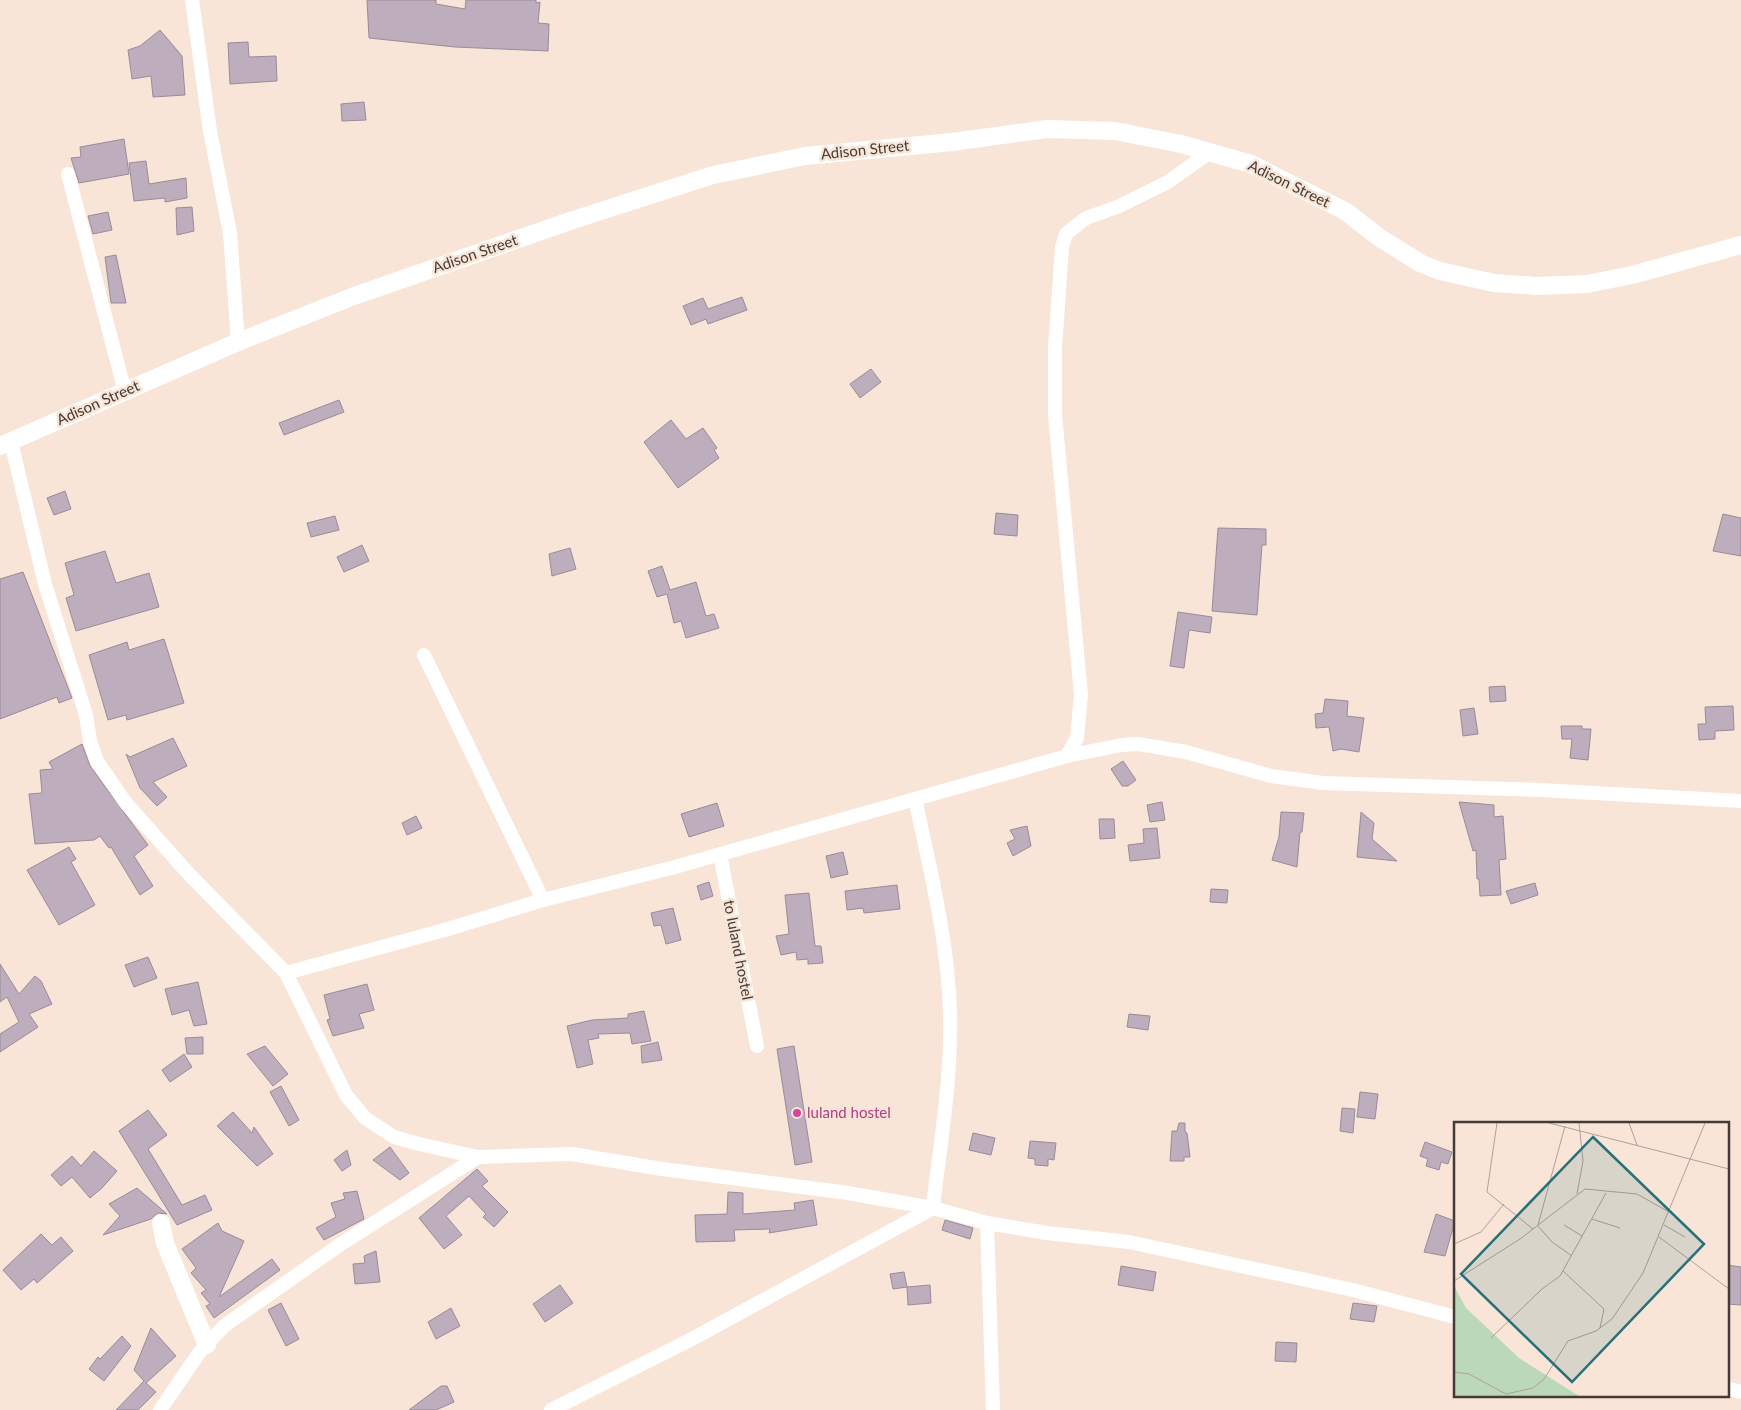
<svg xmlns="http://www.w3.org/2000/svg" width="1741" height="1410" viewBox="0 0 1741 1410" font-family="Lato,sans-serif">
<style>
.building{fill:#bdadbd;stroke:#998b9a}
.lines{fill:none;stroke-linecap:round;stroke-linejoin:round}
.minor{stroke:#fff;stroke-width:14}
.tertiary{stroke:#fff;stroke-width:18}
.hotel-dot{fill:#d1479c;stroke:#f8e5d7;stroke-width:2}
.labels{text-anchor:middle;stroke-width:5;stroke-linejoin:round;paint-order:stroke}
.street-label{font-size:15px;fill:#433b36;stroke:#f8e5d7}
.hotel-label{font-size:15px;fill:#b23c85;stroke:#f8e5d7;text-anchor:start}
.inset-road{fill:none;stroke:#b0a197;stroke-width:1}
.view{fill:#27707a;fill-opacity:0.15;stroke:#27707a;stroke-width:2.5}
.inset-edge{fill:none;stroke:#433b36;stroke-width:2.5}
</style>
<rect width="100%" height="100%" fill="#f8e5d7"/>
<g class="building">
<path d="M367,0h69v4l29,5 1,-9h70v3l4,-1 -2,21 11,1 -1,27 -93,-4 -86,-9z"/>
<path d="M160,30l22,26 3,39 -32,2 -2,-21 -19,3 -4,-29 12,-4z"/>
<path d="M248,42l1,15 27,-1 1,25 -47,3 -2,-41z"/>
<path d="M364,102l2,18 -24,1 -1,-17z"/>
<path d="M124,139l5,35 -50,9 -8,-25 10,-1 -1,-10z"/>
<path d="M146,161l3,23 37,-6 1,20 -22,4v-4l-31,3 -5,-38z"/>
<path d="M192,207l2,24 -17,4 -1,-27z"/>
<path d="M108,212l4,18 -19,4 -5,-18z"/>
<path d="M116,255l10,48h-15l-6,-46z"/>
<path d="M742,297l5,13 -39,14 -2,-5 -15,6 -8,-19 20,-8 5,11z"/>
<path d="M871,369l10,13 -21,16 -10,-14z"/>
<path d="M339,400l5,12 -60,23 -5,-12z"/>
<path d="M671,420l15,19 17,-11 14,20 -3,2 5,8 -41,30 -34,-46z"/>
<path d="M65,491l6,18 -17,6 -7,-17z"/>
<path d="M996,513l22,2 -1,21 -23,-2z"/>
<path d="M1723,514l18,4v38l-28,-5z"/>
<path d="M335,516l4,14 -28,7 -4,-14z"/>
<path d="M1218,528l48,1v16h-4l-5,70 -45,-4z"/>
<path d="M362,545l7,16 -25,11 -7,-15z"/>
<path d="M570,548l6,21 -24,7 -3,-22z"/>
<path d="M105,551l11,32 33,-10 10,34 -83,24 -10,-33 8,-3 -9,-32z"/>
<path d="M662,566l8,24 26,-8 10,34 8,-2 5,14 -33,10 -5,-17 -7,2 -7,-29 -10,3 -9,-26z"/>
<path d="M23,572l49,126 -13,5 -2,-6 -57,22v-140z"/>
<path d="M1178,612l34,5 -2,16 -21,-3 -5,38 -14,-2z"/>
<path d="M164,639l20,64 -57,17 -1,-5 -18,5 -19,-65 38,-13 2,8z"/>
<path d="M1505,686l1,15 -16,1 -1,-15z"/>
<path d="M1325,699l23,2 -1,15 17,2 -5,34 -18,-3 -8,2 -4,-24 -13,1 -1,-14 8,-1z"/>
<path d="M1733,706l1,24 -19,1v8l-16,1 -1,-16h8l-1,-17z"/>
<path d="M1474,708l4,26 -15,2 -3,-26z"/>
<path d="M1561,726h21v3h9l-3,31 -18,-2 2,-19h-10z"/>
<path d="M173,738l14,28 -34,16 14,15 -10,9 -17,-18 -14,-34 4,3z"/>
<path d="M82,744l8,22 58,79 -14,11 19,30 -13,9 -29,-48 -2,1 -9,-12 -6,4 -59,4 -6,-50 13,-1 -2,-23 13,-1 -4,-7z"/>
<path d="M1123,761l13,19 -8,6h-6l-11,-17z"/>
<path d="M1162,802l3,18 -15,2 -3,-17z"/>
<path d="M1459,802l35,3v12l9,-1 3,43 -7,1 2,35 -21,1 -1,-17h-2l-1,-29 -3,1z"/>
<path d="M717,803l7,23 -35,11 -8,-23z"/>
<path d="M1281,812l23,1 -2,19h-2l-3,35 -25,-7 7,-23z"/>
<path d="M1361,812l13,11 -2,16 25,22 -40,-4z"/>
<path d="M416,816l6,12 -15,7 -5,-12z"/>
<path d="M1099,819h15l1,19 -15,1z"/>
<path d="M1027,826l4,20 -18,10 -6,-13 8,-4 -5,-9z"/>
<path d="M1157,828l3,30 -30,3 -2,-16 16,-2 -1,-14z"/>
<path d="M69,847l7,12 -5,3 24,43 -36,20 -32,-55z"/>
<path d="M843,852l5,22 -17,4 -5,-22z"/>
<path d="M709,882l4,14 -12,4 -4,-14z"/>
<path d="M1535,883l3,12 -27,9 -5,-13z"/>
<path d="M897,885l3,24 -36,4 -1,-5 -16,2 -2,-19z"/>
<path d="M1211,889l17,1 -1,13 -17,-1z"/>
<path d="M809,893l6,53h6l2,17 -15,1v-5l-11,1 -1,-8 -15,3 -5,-19 13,-2 -4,-39z"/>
<path d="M673,908l8,32 -15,4 -5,-19 -7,1 -3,-13z"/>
<path d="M148,957l9,21 -23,9 -9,-22z"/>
<path d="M0,964l19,30 16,-18 6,5 11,23 -23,10 9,13 -38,25v-18l19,-12 -12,-25 -7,5z"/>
<path d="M198,982l9,42 -13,2 -5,-16 -17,5 -7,-26z"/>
<path d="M367,984l7,26 -15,4 5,14 -31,8 -6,-16 3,-1 -6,-24z"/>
<path d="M644,1011l7,30 -19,3 -2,-11 -32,1 1,4 -11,2 5,24 -16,4 -10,-42 25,-6 36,-2v-4z"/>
<path d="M1129,1014l21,2 -2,14 -21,-3z"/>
<path d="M203,1037v17h-16l-2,-16z"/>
<path d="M658,1042l4,18 -20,3 -1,-17z"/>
<path d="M265,1046l23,28 -15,12 -26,-32z"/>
<path d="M794,1046l18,116 -17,3 -18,-116z"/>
<path d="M184,1054l8,13 -22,15 -8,-12z"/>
<path d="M281,1086l18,34 -10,6 -19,-34z"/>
<path d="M1360,1092l18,2 -3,25 -18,-2z"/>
<path d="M1342,1108l13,1 -2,24 -13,-2z"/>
<path d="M148,1110l19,25 -19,14 34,56 23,-10 7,15 -35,15 -58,-94z"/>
<path d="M233,1112l19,21 2,-6 19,27 -16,12 -40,-40z"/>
<path d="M1179,1123h6v9l2,1 3,24h-6v4h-14l2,-30h5z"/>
<path d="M973,1133l22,5 -4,17 -22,-5z"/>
<path d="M1030,1141l26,2 -2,17 -6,-1v7l-13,-1v-6l-7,-1z"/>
<path d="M1425,1142l27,10 -4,12 -7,-2 -2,8 -13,-4 2,-7 -8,-3z"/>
<path d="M390,1147l19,26 -9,7 -27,-20z"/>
<path d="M347,1150l4,15 -9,6 -8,-11z"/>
<path d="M94,1151l23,20 -15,17 -12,10 -18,-21 -11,9 -10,-11 21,-19 9,10z"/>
<path d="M477,1169l11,12 -6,5 26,26 -14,15 -11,-10 3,-3 -17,-18 -23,20 16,19 -18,14 -25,-31z"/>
<path d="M137,1188l30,26 -9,-1 -7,6 -48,16 17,-19 -11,-12z"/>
<path d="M357,1191l7,28 -40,21 -8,-12 20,-11 -5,-14 14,-4 -2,-6z"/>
<path d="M728,1192l15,1v21l52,-4 -1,-7 19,-3 4,25 -48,8 1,-4 -36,1 1,11 -39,1 -1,-27 32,-1z"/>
<path d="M1436,1214l19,7 -10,35 -21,-4z"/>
<path d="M945,1220l28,8 -3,11 -28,-9z"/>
<path d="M218,1223l4,8 22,10 -25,56 53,-38 8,11 -66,48 -8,-12 4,-2 -9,-11 5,-3 -15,-17 5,-5 -14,-19z"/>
<path d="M41,1234l11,11 9,-8 12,14 -36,32 -3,-4 -13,11 -18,-20z"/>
<path d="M376,1251l4,31 -25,2 -2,-20 12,-1 -1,-7z"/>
<path d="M1727,1265l14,2v38l-14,-1z"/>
<path d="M1121,1266l35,6 -3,19 -35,-6z"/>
<path d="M904,1272l3,15 -14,2 -3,-15z"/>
<path d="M560,1285l13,18 -28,19 -12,-18z"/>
<path d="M930,1285l1,18 -23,2 -1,-18z"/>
<path d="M281,1303l18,36 -13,7 -18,-36z"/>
<path d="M1353,1303l24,3 -3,16 -24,-3z"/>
<path d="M451,1308l9,18 -24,13 -8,-17z"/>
<path d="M151,1328l25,28 -30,27 10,9 -18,18h-22l28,-29 -10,-11z"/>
<path d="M122,1336l9,10 -27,35 -15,-12 9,-12 2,2z"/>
<path d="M1276,1342l21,1 -1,19 -21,-1z"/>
<path d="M441,1386h6l7,16 -18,8h-27z"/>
</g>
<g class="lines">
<g class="minor">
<path d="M192,0l18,131 20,102 8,109"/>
<path d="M68,174l57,218"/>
<path d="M11,442l34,142 41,131 4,26 7,20 28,41 62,70 99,101 60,122 19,23 29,19 25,7 59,13 94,-3 90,15 186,24 85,15 54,15 60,10 82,9 224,48 102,27"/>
<path d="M424,655l119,245"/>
<path d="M1067,756l10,-18 4,-43 -26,-280v-67l7,-101 4,-13 20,-16 31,-11 51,-25 42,-30"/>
<path d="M915,799c15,70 33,141 35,213 2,65 -10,132 -17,196"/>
<path d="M720,854l37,192"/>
<path d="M286,973l162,-44 95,-29 132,-33 392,-111 55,-11 16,-1 48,8 85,24 52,7 217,7 201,11"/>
<path d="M987,1223l6,187"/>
<path d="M1727,1388l14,4"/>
<path d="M160,1410l39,-57 25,-27 117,-82 137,-87"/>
<path d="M551,1410l139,-70 243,-132"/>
</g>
<g class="tertiary">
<path d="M0,446l238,-104 116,-46 219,-76 140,-45 92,-19 147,-14 95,-13 68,2 66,13 70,20 94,47 35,27 40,25 20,8 54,12 43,3 50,-2 45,-9 109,-30"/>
<path d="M161,1223l4,20 42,102"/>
</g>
</g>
<circle class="hotel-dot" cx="797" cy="1113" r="5"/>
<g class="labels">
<g class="street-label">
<text transform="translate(865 150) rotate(-6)" y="5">Adison Street</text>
<text transform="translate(1289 184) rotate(26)" y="5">Adison Street</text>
<text transform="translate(475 254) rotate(-19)" y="5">Adison Street</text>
<text transform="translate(98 403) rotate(-24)" y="5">Adison Street</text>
<text transform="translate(738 950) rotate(79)" y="5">to luland hostel</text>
</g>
<g class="hotel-label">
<text x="807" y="1118">luland hostel</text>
</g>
</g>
<g transform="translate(1454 1122)">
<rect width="275" height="275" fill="#f8e5d7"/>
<path d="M0,164l12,22 53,50 60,38h-125z" fill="#bbd8b8"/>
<path class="inset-road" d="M43,1l-10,69 46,37M95,1l180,46M175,1l8,22M123,72l6,-33 -4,-38M138,97l28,9M84,103l27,-99M110,103l18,11M210,103l21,12M84,104l14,16 20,14M205,115l70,52M0,122l27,-12 23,-28M109,149l41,38 -4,19M0,159l66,-42 65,-50 52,5 32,18M37,216l51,-49 18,-13 46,-83M0,250l15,2 37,20 27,-6 11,-9 24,-38 28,-10 16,-12 31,-46 62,-150"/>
<path class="view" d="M139,15l111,107 -132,138 -111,-108z"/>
<rect width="275" height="275" class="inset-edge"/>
</g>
</svg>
